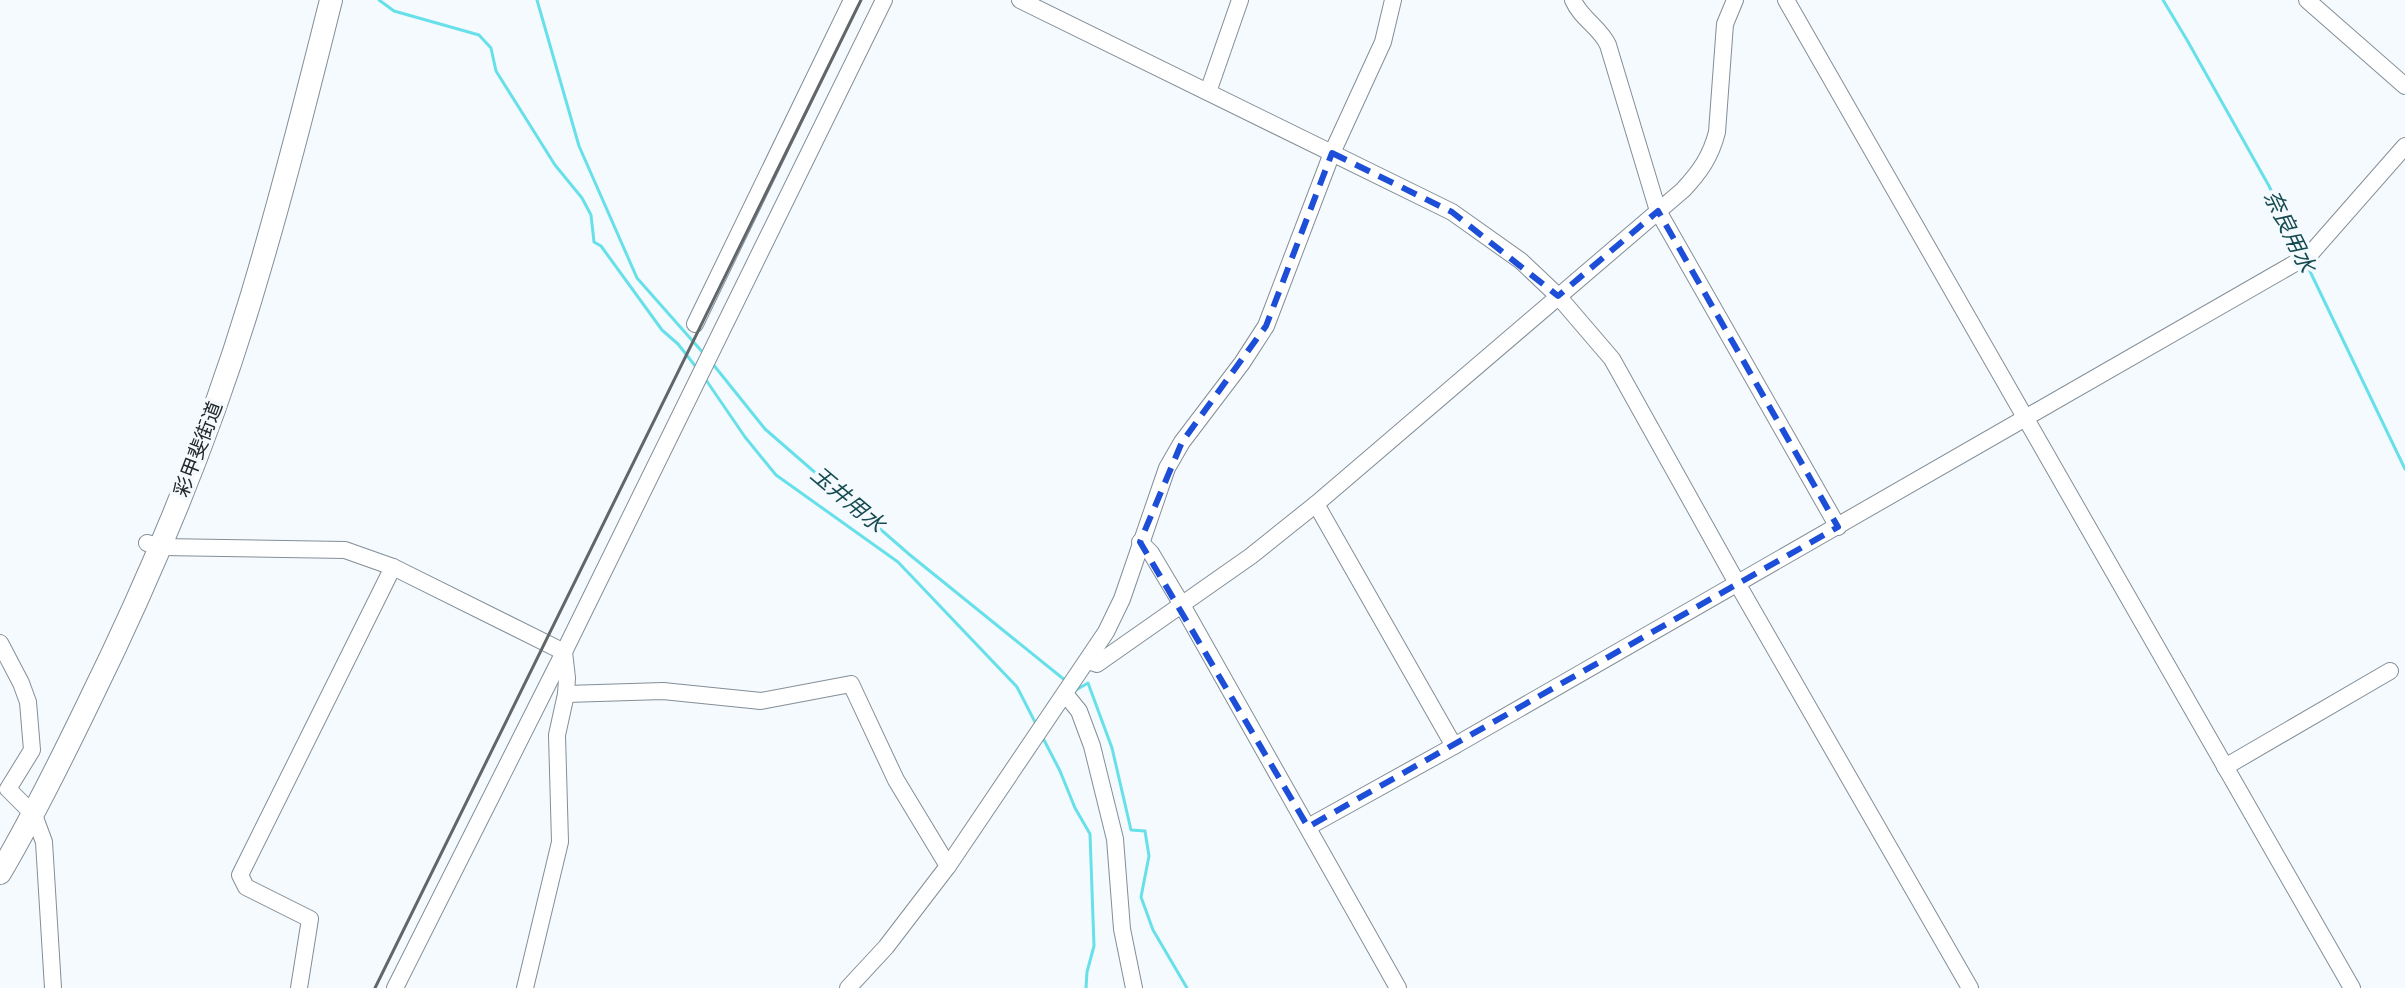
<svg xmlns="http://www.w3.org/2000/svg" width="2405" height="988" viewBox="0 0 2405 988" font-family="Georgia,'Noto Sans JP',serif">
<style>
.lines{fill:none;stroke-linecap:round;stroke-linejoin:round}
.stream{stroke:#67e0ea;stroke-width:3}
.minor-casing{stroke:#838e97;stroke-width:18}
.highway-casing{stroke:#838e97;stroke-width:24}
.minor{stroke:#fff;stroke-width:16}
.highway{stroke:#fff;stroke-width:22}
.rail{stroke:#616669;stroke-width:3}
.marked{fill:none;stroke:#1d4ed8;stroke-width:6;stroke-dasharray:16 10;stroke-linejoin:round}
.labels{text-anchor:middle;stroke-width:7;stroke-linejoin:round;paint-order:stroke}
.street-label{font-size:20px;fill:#23282b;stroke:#f5fafe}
.water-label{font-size:22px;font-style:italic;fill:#164c51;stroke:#f5fafe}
</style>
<rect width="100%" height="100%" fill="#f5fafe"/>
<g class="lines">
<g class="stream">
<path d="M379,0l15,11 85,24 12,13 5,23 59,94 27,33 9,17 3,27 7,4 61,84 16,14 18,23"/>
<path d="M537,0l42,146 58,132 68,77"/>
<path d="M2163,0l24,40 82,146 32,67"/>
<path d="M2306,263l99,206"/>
<path d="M712,363l53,66 145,126 156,126"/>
<path d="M706,380l39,57 31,38 122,87 119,125 20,39"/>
<path d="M1076,690l12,-7 24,65 19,82 14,1 4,25 -8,41 12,33 34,58"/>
<path d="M1042,736l18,35 15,37 15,26 4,112 -7,26 -1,16"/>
</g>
<defs>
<g id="minor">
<path d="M1020,0l432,212 69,49 37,35 54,63 125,224 233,405"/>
<path d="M1573,0c8,19 27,27 35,45l50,166 180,316"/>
<path d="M1786,0l566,988"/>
<path d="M2307,0l98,86"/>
<path d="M1208,92l32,-92"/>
<path d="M695,324l157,-324"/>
<path d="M1316,504l138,242"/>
<path d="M1140,542l11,11 31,52 216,383"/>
<path d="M147,543l14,4 184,3 48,17 171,85 3,26 -1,16 -9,41 3,107 -35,146"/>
<path d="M0,643l21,40 7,19 4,48 -24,39 26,26 10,27 9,146"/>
<path d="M1088,661l9,3 154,-108 65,-52 367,-314c17,-18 28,-34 34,-58l8,-108 10,-24"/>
<path d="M566,694l97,-3 98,10 90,-17 45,96 52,86"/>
<path d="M1066,695l13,16 13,35 23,93 7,90 12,59"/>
<path d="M2225,767l165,-96"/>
<path d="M1308,827l146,-81 843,-484 15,-10 93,-106"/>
<path d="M299,988l11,-69 -64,-32 -6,-12 153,-308"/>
<path d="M395,988l169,-336 320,-652"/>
<path d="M848,988l38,-41 62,-81 158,-234 16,-33 45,-131 15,-26 60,-79 24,-37 66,-173 51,-111 10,-42"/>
</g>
<path id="highway" d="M0,873c33,-56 61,-113 89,-171 64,-130 120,-265 162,-404 30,-99 55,-198 80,-298"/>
</defs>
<use href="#minor" class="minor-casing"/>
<use href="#highway" class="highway-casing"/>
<use href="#minor" class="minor"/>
<use href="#highway" class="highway"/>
<path class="rail" d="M375,988l486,-988"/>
</g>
<path class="marked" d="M1332,153l120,59 106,84 100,-85 180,316 -530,300 -168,-285 42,-100 84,-116z"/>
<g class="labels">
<g class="street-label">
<text transform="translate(198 449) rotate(-69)" y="7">彩甲斐街道</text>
</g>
<g class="water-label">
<text transform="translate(2290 231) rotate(64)" y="8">奈良用水</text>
<text transform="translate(848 499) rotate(40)" y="8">玉井用水</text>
</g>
</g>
</svg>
